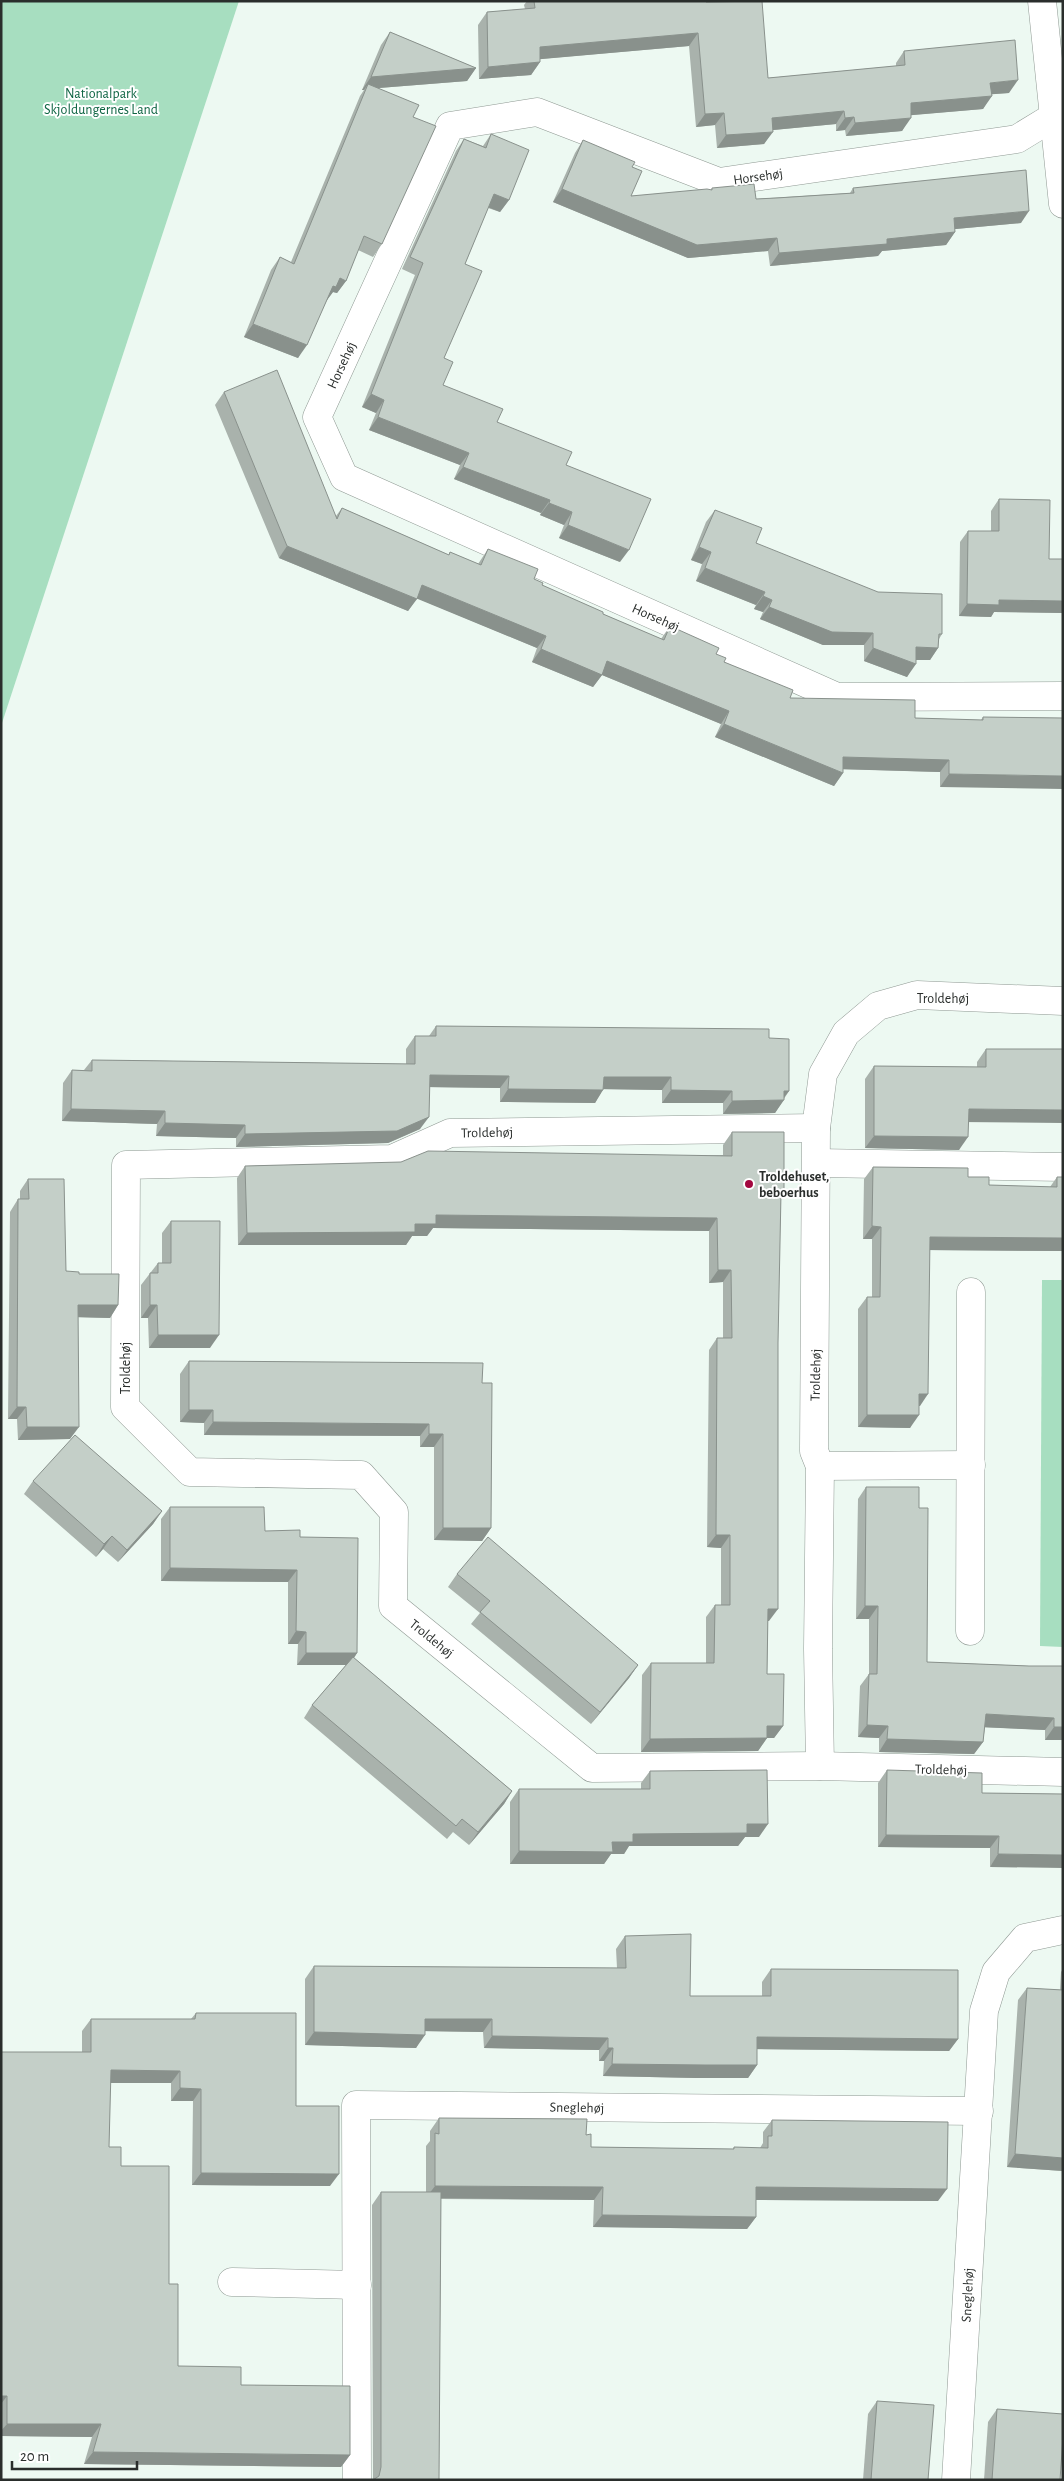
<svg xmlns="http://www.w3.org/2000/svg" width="1064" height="2481" viewBox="0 0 1064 2481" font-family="'Alegreya Sans',sans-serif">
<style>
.green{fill:#a7dec0}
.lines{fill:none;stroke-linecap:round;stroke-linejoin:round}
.minor-casing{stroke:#8f9993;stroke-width:29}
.minor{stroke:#fff;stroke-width:28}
.wall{fill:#a9b2ac}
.shaded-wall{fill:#89918c}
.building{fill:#c4cfc8;stroke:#89918c}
.poi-dot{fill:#a3073f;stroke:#fff;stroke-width:2}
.labels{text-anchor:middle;stroke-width:4;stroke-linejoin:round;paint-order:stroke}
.park-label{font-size:14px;fill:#0e6543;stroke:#fff}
.street-label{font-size:14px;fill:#2a2e2c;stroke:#fff}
.poi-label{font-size:14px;font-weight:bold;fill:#2a2e2c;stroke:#fff;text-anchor:start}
</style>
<rect width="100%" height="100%" fill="#edf9f2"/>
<g class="green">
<path d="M1,1h238l-238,725z"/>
<path d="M1042,1280h21v367l-23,-1z"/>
</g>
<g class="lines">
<defs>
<g id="minor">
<path d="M1042,1l21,203"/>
<path d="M1063,116l-10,1 -36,22 -298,43 -182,-70 -87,14 -133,291 27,60 493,220 226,-1"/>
<path d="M816,1128l-366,5 -58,26 -266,6 -1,242 65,65 171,3 33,37 -1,94 199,162 228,-2 243,6"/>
<path d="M817,1163l246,4"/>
<path d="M820,1466l151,-1"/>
<path d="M970,1631l1,-339"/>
<path d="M820,1766l-2,-117 2,-183 -6,-15 2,-323 7,-54 23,-41 32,-27 39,-11 146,6"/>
<path d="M232,2282l125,3"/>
<path d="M357,2480l-1,-375 623,6"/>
<path d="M956,2480l28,-469 12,-39 29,-34 38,-8"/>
</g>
</defs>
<use href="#minor" class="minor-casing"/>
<use href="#minor" class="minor"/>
</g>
<g class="wall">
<path d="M527,1h179l62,77 128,-12v-3l8,-12 105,42 -17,1 -9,15 -72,6 -9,16 -56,5 -1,-6 -9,1v-7l-63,6 -9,14 -47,4 -2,-23 -19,2 -7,-81 -149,13v3l-9,13 -52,4 -1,-54 9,-13 38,-3 -1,-4z"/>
<path d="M390,32l86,36 -9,13 -88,7 34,29 -31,127 -9,13 -15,-7 -12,31 -9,12 -4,-1 -6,8 -29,58 -54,-21 27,-67 9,-13 11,5 69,-166 4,-6h-2l19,-45z"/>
<path d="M491,134l18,66 -9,12 -12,-4 -23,56 -21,94 -1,27 54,37 69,43 54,97 -61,-24 5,-13 -24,-10 1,-2 -87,-34 6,-14 -91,-35 7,-17 -14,-6 53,-132 -13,-6 54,-118 8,-12 19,7z"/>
<path d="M583,140l49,27 -1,29 80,-6 1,-2 44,11 94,-6 3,-5 168,35 -66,6v3l-9,13 -64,6 -4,5 -108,10 -2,-15 -80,7 -135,-56 22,-49z"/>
<path d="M224,392l112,124 6,-8 107,47 1,-3 28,12 10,-15 54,36 61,29 58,25 9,-13 46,28 8,8 66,36 125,20 66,2 2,-3 80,1 -123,69v-15l-97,-3v4l-9,13 -119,-49 6,-13 -119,-49 -9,12 -61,-25 5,-14 -120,-50 -9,13 -129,-53 -64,-153z"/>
<path d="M999,499l50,60h14v54l-69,-1 -3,5 -32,-1 1,-74 8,-11h23v-20z"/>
<path d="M715,510l41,33 186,91 -3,5 -1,9 -8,12h-14l-9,17 -43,-16v-16h-41l-63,-26 3,-7 -9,-3 2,-4 -60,-24 6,-17 -11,-4 15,-38z"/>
<path d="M436,1026l333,12 20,53 -14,22 -52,1v-11h-61v-13l-59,-1 -8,14 -95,-1v-14l-70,-1 -10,42 -32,14 -152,4v-9l-80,-2 1,-12 -95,-3 1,-38 9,-13h12l8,-10 314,4v-15l9,-13h14z"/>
<path d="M986,1049h77l-95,73 -9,28 -94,-2v-69l9,-13 103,1v-5z"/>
<path d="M732,1132l52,61 -3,5 -12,423h-1l-1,53 16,52 -9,12h-7l-9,13 -117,1 1,-77 9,-12h55v-46l9,-12h6v-57l-14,-1 2,-197 8,-12h6v-56l-14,1v-52l-276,-3 -6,8h-15l-6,9h-168l-1,-67 8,-12 478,-11v-10z"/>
<path d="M873,1167l95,10 21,8 61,2 7,-10 6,74 -133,-1 -10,156h-1l-9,22 -52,-1v-118l9,-12h5v-58h-9l1,-60z"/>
<path d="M28,1179l38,92 13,3 39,31 -8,13 -32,-1 -8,122 -52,1 -1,-21h-9l2,-207 8,-13h2v-8z"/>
<path d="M171,1221l39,127h-61l-1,-30h-7v-33l17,-22h4v-30z"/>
<path d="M189,1361l293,22 9,145 -9,13 -48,-1v-93h-14v-11l-216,-1v-12l-24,-1v-48z"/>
<path d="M33,1481l129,30 -9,13 -35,38 -15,-13 -7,8 -72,-63z"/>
<path d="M866,1487l53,21 8,154 102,4h34v74h-18v-10l-60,-3 -2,15 -9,12 -95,-2v-14l-21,-1 2,-51 9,-12v-55h-13l2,-120z"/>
<path d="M170,1507l95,24 35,6 57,116 -3,5 158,133 -8,13 -35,41 -16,-13 -6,7 -143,-121 8,-13 34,-40h-49l1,-21h-10v-62l-127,-1v-62z"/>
<path d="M457,1574l181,91 -9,13 -38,46 -120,-100 9,-11 -32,-26z"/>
<path d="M887,1770l95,23 81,1 -73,73v-19l-112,-1v-64z"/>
<path d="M650,1771l109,66h-14l-7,9h-109l-5,8h-13l-7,10h-94v-62l9,-13h122v-6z"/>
<path d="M625,1936l65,60h72v-14l9,-13 187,70 -9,12 -192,-2v16l-9,13h-52l-93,-2 1,-15h-5v-11l-115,-2 -1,-16 -58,-1 -9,17 -111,-3v-66l9,-13 303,2 -1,-19z"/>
<path d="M1063,1969v202l-56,-4 11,-167 9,-12 33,2 1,-18z"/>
<path d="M196,2013l100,93 34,80 -138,-1 1,-84h-22v-18h-61l-1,64 12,19 48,118 9,82 63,19 109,70 -9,12 -257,-3 8,-27 -91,-1v-384h81v-21l9,-12h100z"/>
<path d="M439,2118l147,17 5,12 142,2 1,-2 26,1 3,-5v-11l9,-12 166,81 -182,-1v17l-9,12 -154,-2 1,-27 -153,-1 -2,281h-66l-1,-275 9,-13h45v-46l4,-5v-10z"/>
<path d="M877,2401l51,79h-65l5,-66z"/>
<path d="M997,2409l63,71h-76l4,-58z"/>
</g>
<g class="shaded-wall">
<path d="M698,33l-9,13 -158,14 9,-13z"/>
<path d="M540,62l-9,13 -52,4 9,-12z"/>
<path d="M476,68l-9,13 -101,8 2,-5 -4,6h-2l9,-13z"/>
<path d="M1018,80l-9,13 -27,2 8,-12z"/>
<path d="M992,96l-9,13 -81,7 9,-13z"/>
<path d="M844,111l-8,13 -73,7 9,-13z"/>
<path d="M724,113l-9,12 -19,2 9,-13z"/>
<path d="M854,117l-9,13 -9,1 9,-13z"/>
<path d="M911,118l-9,13 -56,5 9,-13z"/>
<path d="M773,132l-9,12 -47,4 9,-13z"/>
<path d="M562,189l215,49 -9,13 -80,7 -135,-56z"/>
<path d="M494,194l15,6 -9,12 -15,-6z"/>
<path d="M1029,211l-8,12 -76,7 9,-12z"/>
<path d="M955,232l-9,13 -64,6 -4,5 -108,10 9,-13 108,-14z"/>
<path d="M340,278l6,3 -9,12 -4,-1 -6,8 -3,-2 9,-12z"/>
<path d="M253,324l54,21 -9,13 -54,-21z"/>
<path d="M371,394l13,6 -8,13 -14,-6z"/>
<path d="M378,417l91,36 -9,12 -91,-35z"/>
<path d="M463,467l87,33 -9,13 -87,-34z"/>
<path d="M549,503l23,9 -8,13 -24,-10z"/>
<path d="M568,525l61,25 -9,12 -61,-24z"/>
<path d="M287,546l130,53 -9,12 -129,-53z"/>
<path d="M699,547l12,5 -9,12 -11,-4z"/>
<path d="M705,568l60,24 -9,13 -60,-24z"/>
<path d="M422,585l124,51 -9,12 -124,-51z"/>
<path d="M763,596l9,4 -9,12 -9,-3z"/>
<path d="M999,600l64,1v12l-69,-1 -3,5 -32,-1 8,-12z"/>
<path d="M769,607l104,26 -9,12h-41l-63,-26z"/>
<path d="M916,647l22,1 -8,12h-23z"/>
<path d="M873,648l43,16 -9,13 -43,-16z"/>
<path d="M541,649l66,12 122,50 -8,13 -119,-49 -9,12 -61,-25z"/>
<path d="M724,724l119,49 -9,13 -119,-49z"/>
<path d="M843,757l106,3 -9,12 -106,-3z"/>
<path d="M949,774l114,2v13l-123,-2z"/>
<path d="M430,1075l79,1 -9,12 -78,-1z"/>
<path d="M604,1077h67l-9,13 -67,-1z"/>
<path d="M508,1089l95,1 -8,13 -95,-1z"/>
<path d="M671,1090l61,1 -9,12h-61z"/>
<path d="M784,1091h5l-7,9h2l-9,13 -52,1 9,-13z"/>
<path d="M71,1109l94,2 -8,13 -95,-3z"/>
<path d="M969,1109l94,1v13l-103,-1z"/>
<path d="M429,1117l-9,12 -32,14 -152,4 9,-13z"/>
<path d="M165,1123l80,2 -9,13 -80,-2z"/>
<path d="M874,1136l94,1 -9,13 -94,-2z"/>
<path d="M436,1215l281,3 -8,13 -276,-3 -6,8h-15l-6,9h-168l9,-12 168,-9z"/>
<path d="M872,1226l9,1 -9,12h-9z"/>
<path d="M930,1237l133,1v13l-142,-1z"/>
<path d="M718,1270h13l-8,12 -14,1z"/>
<path d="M78,1305h40l-8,13 -40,-1z"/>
<path d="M150,1305h7l-9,13h-7z"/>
<path d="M158,1335h61l-9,13h-61z"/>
<path d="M919,1394h9l-8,12h-10z"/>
<path d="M17,1407h9l-9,12h-9z"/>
<path d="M189,1410h24l-9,13 -24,-1z"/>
<path d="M867,1415h52l-9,13 -52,-1z"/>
<path d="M213,1422l216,2 -9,12 -216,-1z"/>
<path d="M27,1427h52l-9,12 -52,1z"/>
<path d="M429,1434h14l-9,13h-14z"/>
<path d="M162,1511l-9,13 -35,38 9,-12z"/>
<path d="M443,1528h48l-9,13 -48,-1z"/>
<path d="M716,1535h14l-9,13 -14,-1z"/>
<path d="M112,1536l-9,13 -7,8 8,-13z"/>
<path d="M170,1568l127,2 -9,12 -127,-1z"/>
<path d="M865,1606h13l-9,13h-13z"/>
<path d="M768,1609h10l-9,12h-10z"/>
<path d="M296,1631l10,1 -8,12h-10z"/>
<path d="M306,1653h51l-8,12h-52z"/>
<path d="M638,1665l-9,13 -38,46 9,-12z"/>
<path d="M986,1714l68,4 -9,12 -68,-3z"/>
<path d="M867,1725l21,1 -9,12 -21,-1z"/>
<path d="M767,1726h16l-9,12h-16z"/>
<path d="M1054,1727h9v13h-18z"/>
<path d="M767,1738l-9,13 -117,1 9,-13z"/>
<path d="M887,1739l96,3 -9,12 -95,-2z"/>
<path d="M512,1791l-8,13 -35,41 9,-13z"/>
<path d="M747,1824h21l-9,13h-14l-7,9h-109l-5,8h-13l-7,10h-94l9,-13 93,-9 21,-8z"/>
<path d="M886,1835l113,1 -9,12 -112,-1z"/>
<path d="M998,1854l65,1v13l-73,-1z"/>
<path d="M425,2019h67l-9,13 -66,-1z"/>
<path d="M314,2032l111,3 -9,13 -111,-3z"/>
<path d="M492,2036l116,2 -9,12 -115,-2z"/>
<path d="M757,2037l201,2 -9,12 -201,-2z"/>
<path d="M608,2048h5l-9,13h-5z"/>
<path d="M612,2064l145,1 -9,13h-52l-93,-2z"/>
<path d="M111,2070l69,1 -9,12h-69z"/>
<path d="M180,2088l21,1 -8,12h-22z"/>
<path d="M1015,2154l48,4v13l-56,-4z"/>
<path d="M201,2173l138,1 -9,12 -138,-1z"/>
<path d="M435,2186l168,1 -9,13 -168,-2z"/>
<path d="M756,2187l191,2 -9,12 -191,-1z"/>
<path d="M602,2215l154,2 -9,12 -154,-2z"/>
<path d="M1,2396h6l-6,8z"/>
<path d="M7,2424h94l-9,13 -91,-1v-5z"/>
<path d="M93,2452l257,3 -9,12 -257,-3z"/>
</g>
<g class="building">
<path d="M534,1h172v1l56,-1 6,77 137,-13 -1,-14 111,-11 3,40 -28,3 2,13 -81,7v15l-56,5 -1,-6 -9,1 -1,-7 -72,7 1,14 -47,3 -2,-22 -19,1 -7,-81 -158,14v15l-52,5 -1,-55 48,-4z"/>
<path d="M390,32l86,36 -105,9z"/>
<path d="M368,84l51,21 -6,12 23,9 -54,118 -18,-8 -18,45 -6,-3 -4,9 -3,-1 -26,59 -54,-21 27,-67 14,7z"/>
<path d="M491,134l38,16 -20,50 -15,-6 -29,70 17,7 -38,87 9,4 -10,23 60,24 -6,13 75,30 -6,13 85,34 -22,51 -61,-25 4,-13 -23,-9 1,-3 -87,-33 6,-14 -91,-36 6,-17 -13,-6 52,-131 -13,-6 54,-118 22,9z"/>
<path d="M583,140l52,22 -3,5 10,4 -11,25 76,-7 5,1v-2l42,-4 2,15 20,-1 78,-5 -1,-5 173,-18 3,41 -75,7 1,14 -68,7v5l-108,9 -2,-15 -80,7 -135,-56z"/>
<path d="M277,370l60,149 5,-11 107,47 1,-3 31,13 7,-16 50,20 -4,10 9,4 -1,2 61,27v2l61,26 6,-14 49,22 -3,6 10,4 -2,4 69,28 -3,8 125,2v18l68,2v-3l80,1v58l-114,-2v-14l-106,-3v16l-119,-49 5,-13 -122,-50 -5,14 -61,-26 5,-13 -124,-51 -5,14 -130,-53 -63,-154z"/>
<path d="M999,499l51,1 -1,59h14v42l-64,-1v5l-32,-1 1,-73h31z"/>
<path d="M715,510l47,18 -6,15 122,49 64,2v40h-3l-1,14 -22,-1v17l-43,-16v-15l-41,-1 -63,-25 3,-7 -9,-4 2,-4 -60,-24 6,-16 -12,-5z"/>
<path d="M436,1026l333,3v9l20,1v52h-5v9l-52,1v-10l-61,-1v-13h-67l-1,13 -95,-1 1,-13 -79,-1 -1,42 -32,14 -152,3v-9l-80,-2v-12l-94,-2 1,-39 20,1v-11l323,4v-28h21z"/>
<path d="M986,1049h77v61l-94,-1 -1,28 -94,-1v-70l112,1z"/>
<path d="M732,1132h52v61h-3l-3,150v266h-10l-1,65h17l-1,52h-16v12l-117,1 1,-76h63l1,-58h15v-70h-14l1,-197h15l-1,-68h-13l-1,-52 -281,-3v9h-21v8l-168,1 -2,-67 156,-4 27,-11 304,5z"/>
<path d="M873,1167l95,1v9h21v8l68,2v-10h6v61l-133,-1 -2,157h-9v21h-52v-118h13l1,-70 -9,-1z"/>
<path d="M28,1179h36l2,92 13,1v2h40l-1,31h-40l1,122h-52l-1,-20h-9l1,-208h11z"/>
<path d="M171,1221h49l-1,114h-61l-1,-30h-7v-32h8v-10h13z"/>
<path d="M189,1361l294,2 -1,20h10l-1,145h-48v-94h-14v-10l-216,-2v-12h-24z"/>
<path d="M75,1435l87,76 -35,39 -15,-14 -8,8 -71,-63z"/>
<path d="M866,1487h53v21h9l-1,154 102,4h34v61h-9v-9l-68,-4 -3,28 -96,-3 1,-13 -21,-1 2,-51h8l1,-68h-13z"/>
<path d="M170,1507h94l1,24 35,-1v7l58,1 -1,115h-51v-21l-10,-1 1,-61 -127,-2z"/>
<path d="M488,1537l150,128 -38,47 -120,-100 10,-11 -33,-27z"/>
<path d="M353,1657l159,134 -34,41 -16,-13 -6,7 -144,-121z"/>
<path d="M767,1770l1,54h-21v9l-114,1v8h-21l1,10 -94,-1v-62h131v-18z"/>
<path d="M887,1770l95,3v20l81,1v61l-65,-1 1,-18 -113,-1z"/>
<path d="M691,1934l-1,62h81v-27l187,1v69l-201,-2v28h-52l-93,-1 1,-16h-5v-10l-116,-2v-17h-67v16l-111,-3v-66l312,2 -1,-32z"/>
<path d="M1027,1988l36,2v168l-48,-4z"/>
<path d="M196,2013h100v93h43v68l-138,-1v-84l-21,-1v-17l-69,-1 -2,77h12v19h48v118h9v82l63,1v18l109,1v69l-257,-3 8,-28h-94v-28h-6v-344h90v-33h104z"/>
<path d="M439,2118l148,1 -1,16 5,-1v13l143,2v-2l34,1v-12h4v-16l176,2 -1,67 -191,-2v30l-154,-2 1,-28 -168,-1v-53l4,1z"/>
<path d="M381,2192h60l-2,288h-66l6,-4 2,-9z"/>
<path d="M877,2401l57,4 -6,75h-57z"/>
<path d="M997,2409l66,5v23l-3,43h-68z"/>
</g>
<circle class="poi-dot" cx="749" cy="1184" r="5"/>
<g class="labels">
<g class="park-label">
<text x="101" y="98">Nationalpark<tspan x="101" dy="16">Skjoldungernes Land</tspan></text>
</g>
<g class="street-label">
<text transform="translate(758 176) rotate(-8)" y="5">Horsehøj</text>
<text transform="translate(341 365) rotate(-65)" y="5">Horsehøj</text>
<text transform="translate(656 617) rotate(24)" y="5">Horsehøj</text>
<text x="943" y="1003">Troldehøj</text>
<text transform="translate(487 1132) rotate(-1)" y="5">Troldehøj</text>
<text transform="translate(125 1368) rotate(-90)" y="5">Troldehøj</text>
<text transform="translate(815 1375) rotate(-89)" y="5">Troldehøj</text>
<text transform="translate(432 1638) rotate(39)" y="5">Troldehøj</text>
<text transform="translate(941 1769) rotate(1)" y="5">Troldehøj</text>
<text transform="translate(577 2107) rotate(1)" y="5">Sneglehøj</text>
<text transform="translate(967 2295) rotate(-87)" y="5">Sneglehøj</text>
</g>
<g class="poi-label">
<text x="759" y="1181">Troldehuset,<tspan x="759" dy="16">beboerhus</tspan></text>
</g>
</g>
<rect width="1064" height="2481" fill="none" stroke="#2a2e2c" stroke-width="5"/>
<path d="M12 2461v8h125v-8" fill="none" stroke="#2a2e2c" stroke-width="2.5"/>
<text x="20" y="2461" font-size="15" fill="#2a2e2c" stroke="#ffffff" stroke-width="4" paint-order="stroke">20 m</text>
</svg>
